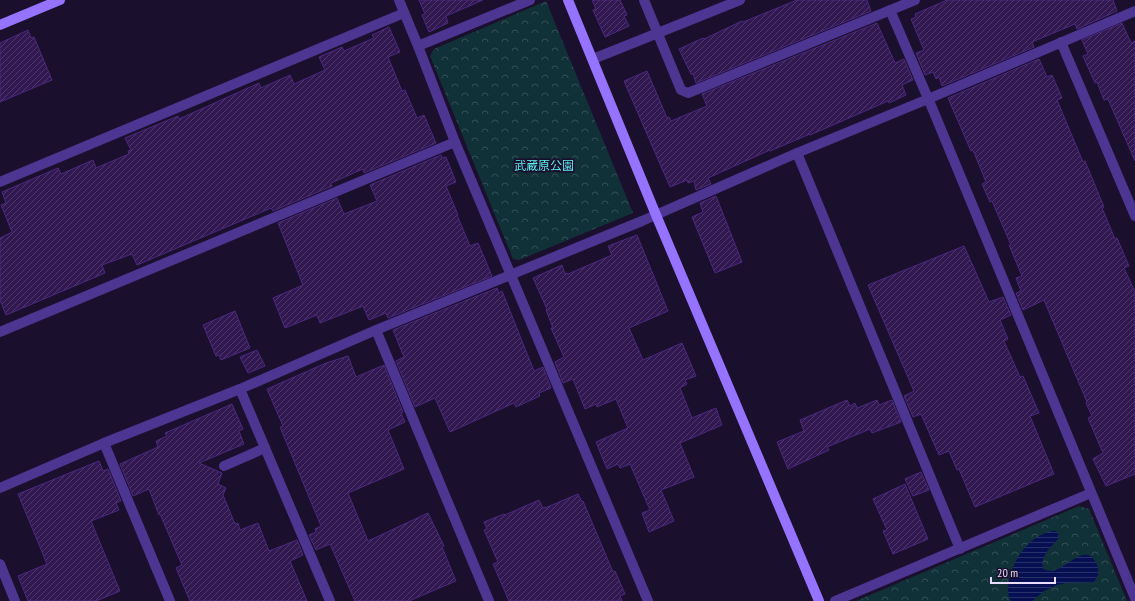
<svg xmlns="http://www.w3.org/2000/svg" width="1135" height="601" viewBox="0 0 1135 601" font-family="'PT Sans Narrow','Noto Sans JP',sans-serif">
<style>
.forest{fill:url(#forest-crowns)}
.water{fill:url(#water-rules)}
.building{fill:url(#building-hatch);stroke:#4d2880}
.lines{fill:none;stroke-linecap:round;stroke-linejoin:round}
.lane{stroke:#4d3592;stroke-width:10}
.street{stroke:#4d3592;stroke-width:10}
.secondary{stroke:#9673ff;stroke-width:10}
.labels{text-anchor:middle;stroke-width:3.5;stroke-linejoin:round;paint-order:stroke}
.park-label{font-size:12px;fill:#59eeea;stroke:#1b0f2e}
</style>
<defs>
<pattern id="forest-crowns" width="20" height="18" patternUnits="userSpaceOnUse"><rect width="20" height="18" fill="#113139"/><path d="M2 6a3 3 0 1 1 6 0M12 15a3 3 0 1 1 6 0" fill="none" stroke="#344e57"/></pattern>
<pattern id="water-rules" width="6" height="5" patternUnits="userSpaceOnUse"><rect width="6" height="5" fill="#050f51"/><path d="M0 2.5h6" fill="none" stroke="#29316b"/></pattern>
<pattern id="building-hatch" width="6" height="6" patternUnits="userSpaceOnUse"><rect width="6" height="6" fill="#311851"/><path d="M-1 1l2-2M0 6l6-6M5 7l2-2" fill="none" stroke="#4f396b"/></pattern>
</defs>
<rect width="100%" height="100%" fill="#1b0f2e"/>
<g class="forest">
<path d="M546,1l87,212 -114,47 -6,-1 -83,-203 4,-7z"/>
<path d="M1079,506l10,3 38,92h-271z"/>
</g>
<path class="water" d="M1052,531h4l2,2v6c-8,9 -18,17 -15,30 5,2 9,3 15,0 12,-5 30,-27 39,-4 3,7 1,11 -3,17l-28,1 -9,2 -13,6 -12,10h-21c-4,-6 -3,-13 -2,-21 5,-22 20,-44 43,-49z"/>
<g class="building">
<path d="M419,0h64l-37,16 2,7 -19,9 -7,-17 3,-1z"/>
<path d="M592,0h28l7,15 -3,1 5,10 -24,11 -12,-27 3,-1z"/>
<path d="M797,0h70l4,11 -175,72 -3,-9h-2l-12,-25 24,-11 1,1 38,-18 1,1z"/>
<path d="M947,0h166l4,11 -40,18 -2,-5 -43,18 2,5 -92,39 -3,-9 -3,2 -3,-7 -8,3 -9,-22 8,-3 -13,-31 5,-2 -1,-3z"/>
<path d="M877,23l18,40 9,-4 9,21 -11,5 4,10 -17,8 -1,-2 -78,34v-1l-40,17v-1l-62,28 3,6 -15,6 -2,-9 -6,2 -1,-3 -17,7 -46,-106 23,-10 20,47 2,-1 2,4 36,-15 -5,-12z"/>
<path d="M1122,23l9,20 4,-2v120l-27,-62 -4,1 -7,-18 -2,1 -12,-27 5,-2 -6,-14z"/>
<path d="M389,27l11,25 -12,5 14,34 3,-1 12,28 7,-3 12,28 -72,30 -1,-4 -32,14 1,3 -59,25 -2,-3 -134,57 -5,-11 -30,11 3,8 -99,42 -6,-15v-62l12,-6 -11,-27 5,-2 -4,-11 56,-24 3,6 32,-14 3,8 33,-14 -1,-3 3,-1 -6,-12 53,-22 1,3 80,-36 2,5 29,-13 4,9 31,-14 -6,-13 23,-10 2,4 30,-13 -2,-3z"/>
<path d="M28,30l3,8 3,-1 18,43 -52,22v-59z"/>
<path d="M1039,59l8,18 5,-2 10,23 -5,2 26,62 2,-1 19,46 -2,1 13,31 2,-1 12,28 -5,2 11,24v182l-29,12 -13,-27 10,-6 -15,-35 4,-2 -6,-13 1,-1 -43,-102 -21,10 -7,-17 5,-2 -5,-13 6,-2 -13,-31h2l-19,-44 -2,1 -8,-18 4,-2 -13,-32 -2,1 -23,-53z"/>
<path d="M441,155l2,3 3,-1 10,25 -10,4 12,29h-1l13,31 8,-3 14,33 -104,42 -2,-5 -17,7 -6,-14 -43,17 -3,-8 -32,13 -12,-30 30,-13 -25,-62 59,-25 7,16 33,-13 -7,-16z"/>
<path d="M716,196l26,66 -27,11 -23,-56 11,-5 -3,-9z"/>
<path d="M637,235l31,76 -39,17 14,32 39,-17 14,33 -11,4 2,4 -7,4 12,30 24,-10 6,17 -42,18 14,34 -33,13 13,31 -25,11 -7,-19 8,-3 -20,-46 -10,4 -2,-4 -11,5 -11,-27 32,-14 -12,-29 -19,8 -1,-3 -11,5 -12,-30 -10,4 -8,-21 9,-5 -13,-29h2l-7,-18 1,-1 -14,-31 29,-13 3,9 2,-1 1,1 44,-19 -4,-9z"/>
<path d="M964,246l25,56 14,-5 8,18 -11,5 8,19 -4,2 16,36 3,-1 16,37 -9,3 24,58 -79,33 -16,-38 -2,1 -8,-19 -10,4 -18,-41 -8,3 -9,-21 10,-5 -46,-106z"/>
<path d="M497,288l2,5 3,-2 32,80 9,-4 8,21 -12,5 1,3 -24,11 -2,-4 -64,29 -15,-34 -20,9 -19,-46 8,-4 -11,-27z"/>
<path d="M235,311l15,37 -29,12 -2,-5 -3,1 -13,-31z"/>
<path d="M257,350l8,16 -17,7 -8,-16z"/>
<path d="M348,356l8,21 28,-12 19,47 -2,1 4,9 -17,8 16,39 -56,24 20,48 60,-28 16,33 -2,1 14,34 -47,20h-54l-25,-57 -14,6 -7,-15 7,-3 -1,-3 6,-3 -41,-99 3,-1 -16,-37 59,-26z"/>
<path d="M847,400l3,6 5,-3 2,5 20,-8 2,5 13,-5 9,22 -29,11 -2,-4 -43,18 2,3 -41,19 -11,-27 27,-11 -4,-11z"/>
<path d="M232,404l11,25 -4,2 5,13 -45,19 23,10 -4,11 8,4 -3,7 12,29 3,-1 2,7 18,-7 11,28 28,-11 6,15 -13,6 17,40h-117l-14,-33 6,-3 -22,-51 -1,1 -10,-26 -16,7 -13,-32 38,-17 -2,-6 11,-5 -2,-3z"/>
<path d="M99,461l4,10 5,-2 13,32 -5,2 3,7 -28,11 29,70 -24,10h-68l-10,-25 29,-12 -29,-70z"/>
<path d="M921,472l8,18 -16,6 -8,-17z"/>
<path d="M905,484l23,55 -35,15 -10,-23 4,-1 -14,-31z"/>
<path d="M578,494l4,8 1,-1 30,71 2,-1 10,23 -5,2 2,5h-113l-16,-37 5,-2 -14,-32 3,-1 -3,-7 20,-8 1,1 34,-15 4,8 2,-1v1z"/>
</g>
<g class="lines">
<path class="lane" d="M224,466l41,-18"/>
<g class="street">
<path d="M399,0l19,46 37,96 193,459"/>
<path d="M644,0l37,90 7,3 227,-93"/>
<path d="M890,10l43,100 202,488"/>
<path d="M1061,42l74,174"/>
<path d="M418,46l112,-46"/>
<path d="M593,59l147,-59"/>
<path d="M797,153l163,396"/>
<path d="M0,182l404,-169"/>
<path d="M376,330l113,271"/>
<path d="M0,332l455,-190"/>
<path d="M240,389l90,212"/>
<path d="M104,443l66,158"/>
<path d="M0,488l104,-45 136,-54 136,-59 266,-109 155,-68 131,-54 207,-88"/>
<path d="M0,564l15,37"/>
<path d="M835,601l256,-108"/>
</g>
<g class="secondary">
<path d="M568,0l88,215 163,386"/>
<path d="M0,25l60,-25"/>
</g>
</g>
<g class="labels">
<g class="park-label">
<text x="544" y="170">武蔵原公園</text>
</g>
</g>
<path d="M991 577v6h64v-6" fill="none" stroke="#e8dcff" stroke-width="2"/>
<text x="997" y="577" font-size="12" fill="#e8dcff" stroke="#1b0f2e" stroke-width="3" paint-order="stroke">20 m</text>
</svg>
